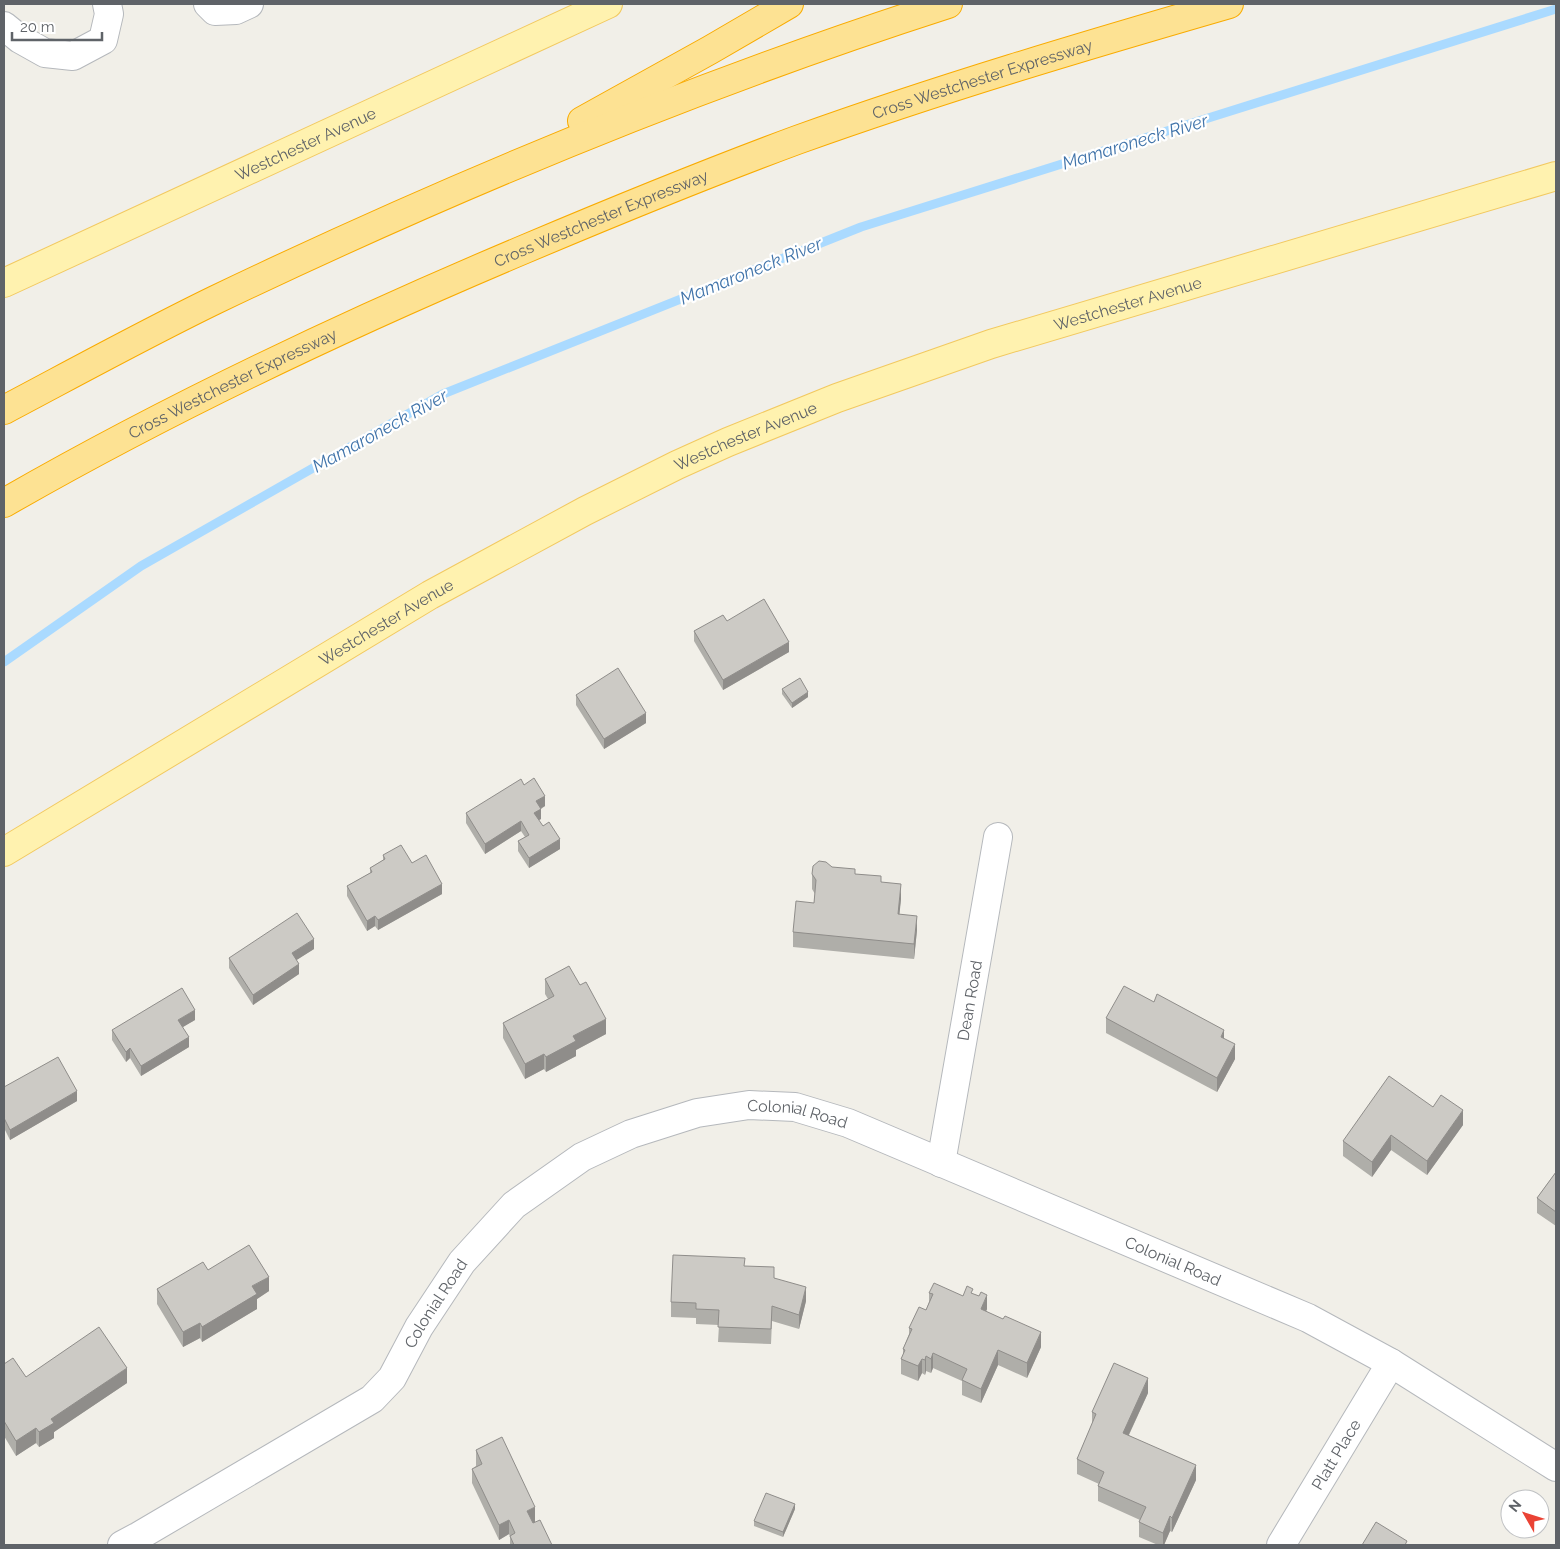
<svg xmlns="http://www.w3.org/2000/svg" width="1560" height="1549" viewBox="0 0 1560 1549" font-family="Raleway,sans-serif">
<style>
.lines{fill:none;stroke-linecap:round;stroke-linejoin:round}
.stream{stroke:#aadaff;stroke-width:9}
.minor-casing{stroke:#b5b8bc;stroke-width:30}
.major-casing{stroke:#f2c960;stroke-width:30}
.highway-casing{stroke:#f9ab00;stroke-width:30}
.minor{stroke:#fff;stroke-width:28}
.major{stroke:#fff2af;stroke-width:28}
.highway{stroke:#fde293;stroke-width:28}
.wall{fill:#afaea9}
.shaded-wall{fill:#8f8d8a}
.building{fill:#cccac5;stroke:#8f8d8a}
.labels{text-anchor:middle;stroke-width:4.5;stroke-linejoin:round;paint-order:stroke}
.street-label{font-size:16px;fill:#5f6368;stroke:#fff}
.water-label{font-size:18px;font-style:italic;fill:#4174aa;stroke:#fff}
</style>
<rect width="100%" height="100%" fill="#f1efe8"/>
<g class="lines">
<path class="stream" d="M4,662l137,-96 302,-172 418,-167 695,-218"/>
<defs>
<g id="minor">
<path d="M208,4l7,7 21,-1 13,-6"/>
<path d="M4,26l16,13 25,14 28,3 30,-16 6,-26 -2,-10"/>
<path id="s1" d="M941,1163l57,-326"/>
<path id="s2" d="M122,1545l17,-9 233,-137 20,-21 27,-51 43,-65 52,-57 68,-48 49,-23 66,-21 52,-8 46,2 53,16 460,195 83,45 165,104"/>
<path id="s3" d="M1281,1545l110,-182"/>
</g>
<g id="major">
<path id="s4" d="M4,283l604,-279"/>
<path id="s5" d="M4,852l426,-257 155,-84 92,-46 51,-23 109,-44 154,-54 565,-168"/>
</g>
<g id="highway">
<path d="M582,121l128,-71 79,-46"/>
<path d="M4,410c70,-37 139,-75 211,-110 238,-114 481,-215 733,-296"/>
<path id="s6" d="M4,503c167,-96 343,-179 521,-254 90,-38 180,-75 272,-109 142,-51 287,-94 432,-136"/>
</g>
</defs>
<use href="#minor" class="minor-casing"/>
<use href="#major" class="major-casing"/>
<use href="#highway" class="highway-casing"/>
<use href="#minor" class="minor"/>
<use href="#major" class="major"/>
<use href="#highway" class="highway"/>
</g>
<g class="wall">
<path d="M727,621l62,31 -66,38 -29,-49v-10z"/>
<path d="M782,689l26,8 -16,11 -10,-14z"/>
<path d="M576,695l70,28 -42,26 -28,-44z"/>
<path d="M524,785l21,21 -4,3v10l-3,1 22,29 -31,19 -11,-17v-10l7,-4 -4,-6 -36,23 -19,-31v-10z"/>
<path d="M383,855l29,8 30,31 -64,36 -3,-4 -8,5 -20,-35v-10l23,-13v-5l13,-8z"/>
<path d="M832,867l49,15 20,17 -2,15 18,16 -3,29 -121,-12v-15l21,-29 1,-9 -3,-5v-15z"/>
<path d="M314,949l-18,11 3,14 -46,31 -24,-37v-10z"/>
<path d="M545,979l35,6 26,49 -30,16v6l-30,16 -2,-3 -19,10 -22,-41v-15l45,-24 -3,-5z"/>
<path d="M1154,1002l70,36 11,21 -18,33 -111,-59v-15z"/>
<path d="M195,1020l-13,7 7,20 -48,29 -11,-18 -4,4 -14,-22v-10z"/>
<path d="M4,1087l73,14 -67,39 -6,-12z"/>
<path d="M1433,1107l30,18 -36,50 -36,-25 -19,27 -29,-21v-15z"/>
<path d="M1556,1172v65v-11l-19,-13v-15z"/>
<path d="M745,1266l29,12 32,23 -7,28 -27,-8 -1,23 -53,-2 1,-17 -23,-1v-6l-25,-1v-15z"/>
<path d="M208,1270l61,21 -12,8v10l-55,33 -2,-4 -17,9 -26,-43v-15z"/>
<path d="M929,1293l34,3 10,-2 14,15 -1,2 55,36 -14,31 -29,-13 -17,38 -19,-8v-14l-29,-13 -2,5 -5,-2 -1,4 -3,-2 -4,8 -17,-7v-15l2,-4v-6l6,-15v-6l17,-18 3,-8z"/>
<path d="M4,1364l22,13 101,6 -73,49v6l-15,9 -3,-4 -20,13 -12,-20z"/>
<path d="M1148,1393l-19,42 67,45 -24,52 -2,-1 -6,14h-6l-19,-8v-15l1,-2 -42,-19v-15l1,-2 -22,-10v-15l15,-35v-12z"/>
<path d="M476,1450l59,72 17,23h-42v-8l-1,-3 -10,6 -27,-57v-14l4,-3z"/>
<path d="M795,1509l-12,28 -29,-11v-5z"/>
</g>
<g class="shaded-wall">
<path d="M789,642v10l-66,38v-10z"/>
<path d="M808,692v5l-16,11v-5z"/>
<path d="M646,713v10l-42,26v-10z"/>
<path d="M545,796v10l-9,5v-10z"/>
<path d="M541,809v10l-7,4v-10z"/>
<path d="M521,821v10l-36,23v-10z"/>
<path d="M560,839v10l-31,19v-10z"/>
<path d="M442,884v10l-64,36v-10z"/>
<path d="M901,884v15l-3,30v-15z"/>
<path d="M375,916v10l-8,5v-10z"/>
<path d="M917,916v14l-3,29v-15z"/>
<path d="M314,939v10l-22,14v-10z"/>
<path d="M299,964v10l-46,31v-10z"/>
<path d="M195,1010v10l-17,10v-10z"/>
<path d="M606,1019v15l-30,16v6l-30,16v-15l27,-21z"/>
<path d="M1224,1030v15l-3,-8z"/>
<path d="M189,1037v10l-48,29v-10z"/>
<path d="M1235,1044v15l-18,33v-14z"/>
<path d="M130,1048v10l-4,4v-10z"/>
<path d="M544,1054v15l-19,10v-15z"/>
<path d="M77,1091v10l-67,39v-10z"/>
<path d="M1463,1110v15l-36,50v-14z"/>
<path d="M1391,1135v15l-19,27v-15z"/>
<path d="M269,1277v14l-12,8v10l-55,33v-15l50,-41z"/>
<path d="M806,1287v14l-7,28v-14z"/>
<path d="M987,1295v14l-6,15v-15z"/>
<path d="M200,1323v15l-17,9v-15z"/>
<path d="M1041,1332v15l-14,31v-15z"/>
<path d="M998,1350v15l-17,38v-14z"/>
<path d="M933,1353v15l-2,5v-14z"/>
<path d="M926,1356v15l-1,4v-15z"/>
<path d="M922,1359v14l-4,8v-15z"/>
<path d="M127,1368v15l-73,49v6l-15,9v-15l12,-13z"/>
<path d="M1148,1378v15l-25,54v-14z"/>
<path d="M36,1428v15l-20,13v-15z"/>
<path d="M1196,1465v15l-24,52v-14z"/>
<path d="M795,1504v5l-12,28v-5z"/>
<path d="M535,1507v15l-8,4v-15z"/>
<path d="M1170,1516v15l-6,14h-1v-12z"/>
<path d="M509,1520v14l-10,6v-15z"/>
</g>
<g class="building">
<path d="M764,599l25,43 -66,38 -29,-49 29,-16 4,6z"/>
<path d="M618,668l28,45 -42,26 -28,-44z"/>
<path d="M800,678l8,14 -16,11 -10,-14z"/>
<path d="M534,778l11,18 -9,5 5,8 -7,4 9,13 6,-4 11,17 -31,19 -11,-17 11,-6 -8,-14 -36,23 -19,-31 55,-34 3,6z"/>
<path d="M401,845l11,18 14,-8 16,29 -64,36 -3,-4 -8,5 -20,-35 25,-14 -2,-4 15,-9 -2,-4z"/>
<path d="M819,861l7,1 6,5 23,2v5l26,2v6l20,2 -3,30 19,2 -3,28 -121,-12 3,-31 18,2 2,-23 -4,-6 1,-8z"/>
<path d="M297,913l17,26 -22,14 7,11 -46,31 -24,-37z"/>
<path d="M569,966l11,19 6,-3 20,37 -33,17 3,5 -30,16 -2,-3 -19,10 -22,-41 51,-27 -9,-17z"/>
<path d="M1124,986l30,16 3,-8 67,36 -3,7 14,7 -18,34 -111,-60z"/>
<path d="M182,988l13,22 -17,10 11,17 -48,29 -11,-18 -4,4 -14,-22z"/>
<path d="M58,1057l19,34 -67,39 -6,-12v-31z"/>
<path d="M1389,1076l44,31 8,-12 22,15 -36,51 -36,-26 -19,27 -29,-21z"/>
<path d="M1556,1172v40l-19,-14z"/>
<path d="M249,1245l20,32 -17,9 5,8 -55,33 -2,-4 -17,9 -26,-43 46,-27 5,8z"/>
<path d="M673,1255l72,3 -1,8 30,1v11l32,9 -7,28 -27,-9 -1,23 -53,-2 1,-17 -23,-1v-6l-25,-1z"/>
<path d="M934,1283l29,13 4,-10 6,3 -2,4 8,3 2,-4 6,3 -6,14 22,10 2,-3 36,16 -14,31 -29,-13 -17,39 -19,-9 5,-11 -34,-16 -2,6 -5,-3 -1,4 -3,-1 -4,7 -17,-7 4,-9 -2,-1 9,-20 -3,-1 10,-21 7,3 7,-16 -4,-1z"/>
<path d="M99,1327l28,41 -76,51 3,4 -15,9 -3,-4 -20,13 -12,-20v-57l9,-6 13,19z"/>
<path d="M1114,1363l34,15 -25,55 73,32 -24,53 -2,-2 -7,17 -24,-11 7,-15 -48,-21 6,-14 -27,-13 19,-45 -4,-2z"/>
<path d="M502,1437l33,70 -8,4 6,12 7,-3 12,25h-38l-4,-9 5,-3 -6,-13 -10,5 -27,-56 10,-5 -6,-14z"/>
<path d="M766,1493l29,11 -12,28 -29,-11z"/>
<path d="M1376,1522l31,19 -2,4h-43z"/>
</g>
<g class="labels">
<g class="street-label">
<text dy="6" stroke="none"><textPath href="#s6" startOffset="1068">Cross Westchester Expressway</textPath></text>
<text dy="6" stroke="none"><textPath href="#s4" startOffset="332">Westchester Avenue</textPath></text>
<text dy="6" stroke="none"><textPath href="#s6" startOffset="662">Cross Westchester Expressway</textPath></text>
<text dy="6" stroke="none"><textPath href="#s5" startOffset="1256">Westchester Avenue</textPath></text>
<text dy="6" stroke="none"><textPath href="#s6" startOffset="258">Cross Westchester Expressway</textPath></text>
<text dy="6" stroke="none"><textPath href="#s5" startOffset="851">Westchester Avenue</textPath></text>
<text dy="6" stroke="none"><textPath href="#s5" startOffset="446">Westchester Avenue</textPath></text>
<text dy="6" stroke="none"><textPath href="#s1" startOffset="165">Dean Road</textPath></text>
<text dy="6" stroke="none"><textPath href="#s2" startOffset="840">Colonial Road</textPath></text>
<text dy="6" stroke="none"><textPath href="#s2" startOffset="1245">Colonial Road</textPath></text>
<text dy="6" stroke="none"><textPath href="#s2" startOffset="405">Colonial Road</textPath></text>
<text dy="6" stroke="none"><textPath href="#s3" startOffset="106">Platt Place</textPath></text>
</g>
<g class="water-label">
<text transform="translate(1135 142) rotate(-17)" y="6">Mamaroneck River</text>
<text transform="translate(751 271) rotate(-22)" y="6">Mamaroneck River</text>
<text transform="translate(380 431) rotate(-29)" y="6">Mamaroneck River</text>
</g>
</g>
<rect width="1560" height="1549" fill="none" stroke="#5f6368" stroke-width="10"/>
<g transform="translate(1525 1514) rotate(309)"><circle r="24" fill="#ffffff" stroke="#bfc1c3"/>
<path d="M0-4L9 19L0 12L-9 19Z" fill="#ea4335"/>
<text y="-8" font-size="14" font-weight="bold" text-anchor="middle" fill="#5f6368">N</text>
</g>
<path d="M12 32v8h90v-8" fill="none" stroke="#5f6368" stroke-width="2.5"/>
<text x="20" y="32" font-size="15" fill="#5f6368" stroke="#ffffff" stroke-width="4" paint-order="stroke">20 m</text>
</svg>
